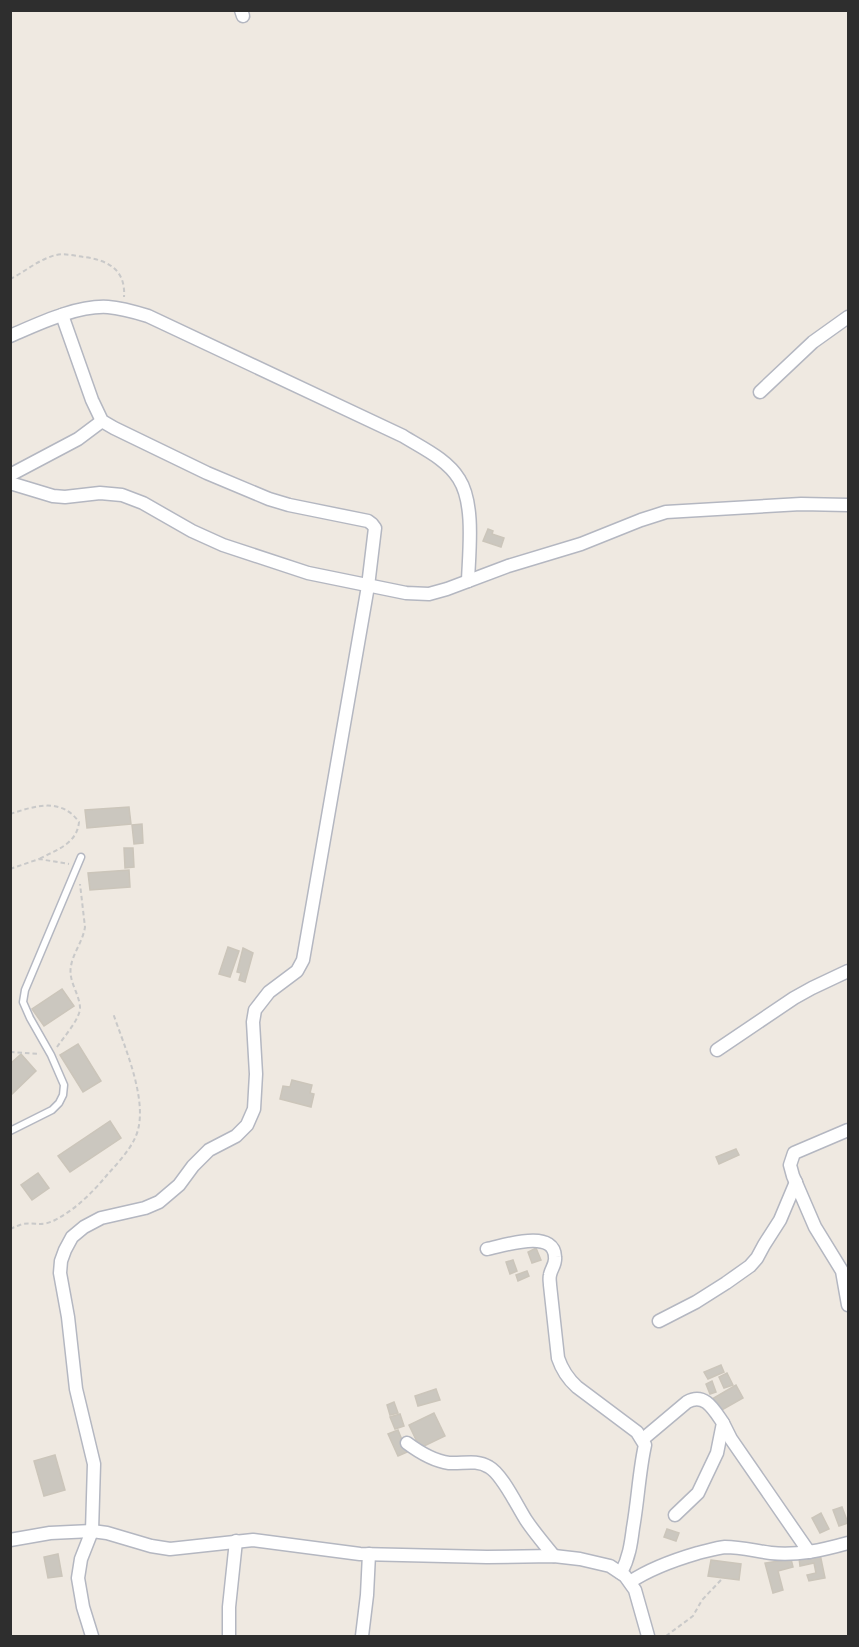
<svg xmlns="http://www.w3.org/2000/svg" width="859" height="1647" viewBox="0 0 859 1647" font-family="'DejaVu Sans',sans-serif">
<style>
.building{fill:#cbc7bf;stroke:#cbc5ba;stroke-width:1.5}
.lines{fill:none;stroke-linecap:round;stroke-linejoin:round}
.service-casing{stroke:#b4b7c1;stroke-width:9}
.minor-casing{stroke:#b4b7c1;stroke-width:15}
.path{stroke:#c9c9c9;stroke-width:2;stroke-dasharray:4.5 3;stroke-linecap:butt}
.service{stroke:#fff;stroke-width:6}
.minor{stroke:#fff;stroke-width:12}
</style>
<rect width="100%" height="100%" fill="#efe9e1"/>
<g class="building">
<path d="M488,529l5,2 -1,3 12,4 -3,9 -18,-6z"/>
<path d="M129,807l2,17 -44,4 -2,-18z"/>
<path d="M142,824l1,19 -9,1 -2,-19z"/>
<path d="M124,848h9l1,19 -9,1z"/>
<path d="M129,870l1,17 -40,3 -2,-17z"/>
<path d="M228,947l11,4 -9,26 -11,-3z"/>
<path d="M243,948l10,5 -8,29 -6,-2 2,-7 -4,-1z"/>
<path d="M62,989l12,17 -30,20 -12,-17z"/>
<path d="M78,1044l23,37 -18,11 -23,-37z"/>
<path d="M21,1054l15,17 -26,25v-32z"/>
<path d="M292,1080l20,5 -2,8 4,1 -3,13 -31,-8 3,-13 7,1z"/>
<path d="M110,1121l11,17 -51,34 -12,-16z"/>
<path d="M736,1149l3,6 -20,9 -3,-7z"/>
<path d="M38,1173l11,15 -17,12 -11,-15z"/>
<path d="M536,1248l5,12 -9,3 -4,-11z"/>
<path d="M513,1260l4,11 -7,3 -4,-12z"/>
<path d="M527,1271l2,5 -11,5 -2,-6z"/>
<path d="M721,1365l3,7 -16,7 -4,-7z"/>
<path d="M727,1373l6,12 -9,3 -5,-11z"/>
<path d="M712,1381l4,11 -6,2 -4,-10z"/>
<path d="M736,1385l7,13 -23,13 -8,-12z"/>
<path d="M436,1389l4,11 -22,6 -3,-10z"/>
<path d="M394,1402l4,11 -8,2 -3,-10z"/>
<path d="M434,1413l11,23 -25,12 -11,-23z"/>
<path d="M400,1414l4,12 -9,3 -5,-12z"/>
<path d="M398,1430l9,22 -9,4 -10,-22z"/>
<path d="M55,1455l10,35 -21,6 -10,-35z"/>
<path d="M842,1507l6,16 -9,3 -6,-16z"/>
<path d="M821,1513l8,16 -9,4 -8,-15z"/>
<path d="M667,1529l12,4 -3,8 -12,-4z"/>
<path d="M58,1554l4,22 -14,2 -4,-21z"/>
<path d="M820,1554l5,24 -16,3 -2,-6 9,-2 -2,-10 -14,3 -1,-8z"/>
<path d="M791,1559l2,8 -15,4 5,19 -10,3 -8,-30z"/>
<path d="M711,1560l30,4 -2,16 -31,-4z"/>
</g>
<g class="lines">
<defs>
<path id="service" d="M10,1131l42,-21 7,-7 4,-8 1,-10 -13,-30 -21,-37 -7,-16 2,-12 56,-133"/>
<g id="minor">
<path d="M241,10l2,6"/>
<path d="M62,315l30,85 10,21 12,7 93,45 62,26 20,6 79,16 4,3 3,4 -7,58 -65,374 -6,11 -28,21 -14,18 -2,12 3,52 -2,35 -7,16 -11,11 -27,14 -16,16 -14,19 -20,17 -14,6 -44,10 -17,9 -12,10 -7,13 -4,11 -1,12 8,44 8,72 18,75 -2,67 -11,28 -3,19 5,29 9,29"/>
<path d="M10,336c28,-12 67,-31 98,-29 14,1 27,5 40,9l255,120c19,12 44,23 56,43 16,25 10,73 9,102"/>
<path d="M760,392l53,-50 35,-25"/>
<path d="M10,475l68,-36 24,-18"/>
<path d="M10,483l43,13 12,1 35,-4 22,2 21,8 49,28 31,14 85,28 98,20 23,1 18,-5 61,-23 73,-22 60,-24 25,-8 135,-8 47,1"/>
<path d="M717,1050l77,-52 18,-10 36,-17"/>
<path d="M848,1130l-54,23 -4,12 3,11 22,51 27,44 6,34"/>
<path d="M487,1249c16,-3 67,-21 68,8 1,7 -4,12 -5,18 -1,4 0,7 0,10l8,73c4,12 9,20 19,29l60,45 8,13c-6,27 -7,55 -12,83 -2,16 -4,30 -12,45"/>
<path d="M659,1321l37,-19 30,-19 24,-17 7,-8 7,-13 16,-25 16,-38"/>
<path d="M723,1423l8,16 78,113"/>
<path d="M643,1439l44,-37c18,-10 27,8 36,21l-6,30 -19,40 -23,22"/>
<path d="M407,1443c12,9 27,18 42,20 14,1 27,-4 40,4 13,7 28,39 37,53 8,12 18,24 28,36"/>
<path d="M10,1540l40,-7 42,-2 15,2 44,13 19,3 83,-9 107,14 127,3 67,-1 26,3 30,7 15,10 10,14 13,46"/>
<path d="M630,1582c21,-14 44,-22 68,-29 9,-2 18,-5 27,-6 16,0 30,4 46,6 26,3 52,-3 77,-10"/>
<path d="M229,1636v-29l7,-66"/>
<path d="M362,1636l5,-41 2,-41"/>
</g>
</defs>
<use href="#service" class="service-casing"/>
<use href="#minor" class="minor-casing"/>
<g class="path">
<path d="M10,279c15,-7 29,-20 46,-24 9,-2 19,1 28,2 23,3 42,12 40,40"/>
<path d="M10,814c25,-8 51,-17 69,8 -2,22 -23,28 -40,37"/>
<path d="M10,869l29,-10 30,5"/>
<path d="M57,1047c6,-9 24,-29 23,-40 -1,-14 -12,-26 -9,-41 2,-13 12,-25 14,-39l-5,-43"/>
<path d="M10,1052l30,2"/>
<path d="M10,1229c5,-2 9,-4 13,-5 14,-2 18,3 32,-4 20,-10 38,-28 52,-45 10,-11 22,-24 28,-37 16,-33 -11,-92 -22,-125"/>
<path d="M666,1636l27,-20 9,-16 19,-20"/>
</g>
<use href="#service" class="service"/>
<use href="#minor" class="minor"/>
</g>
<rect width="859" height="1647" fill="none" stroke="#2e2e2e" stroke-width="24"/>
</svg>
